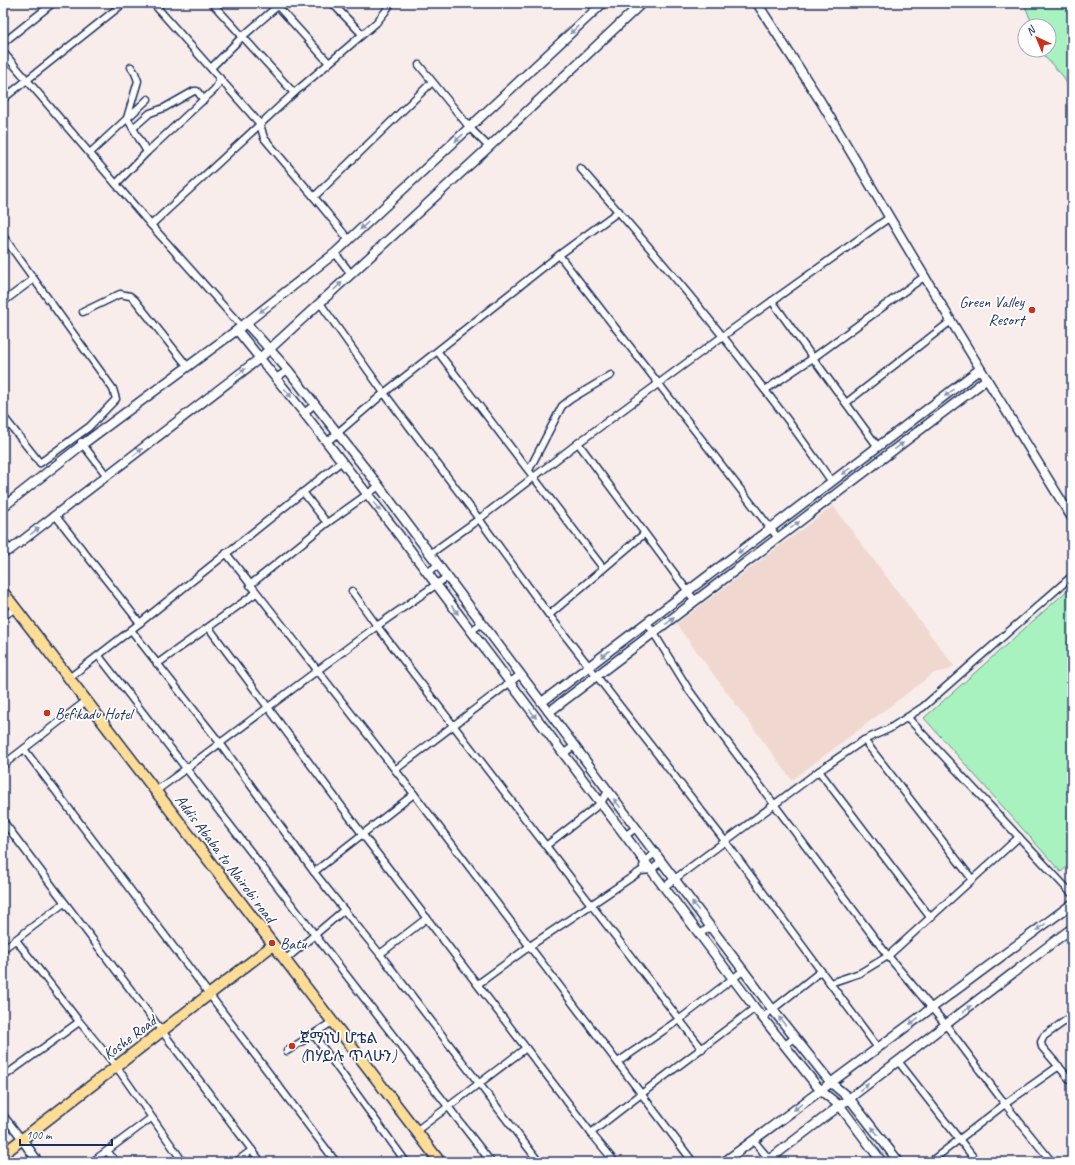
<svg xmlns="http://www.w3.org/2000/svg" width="1075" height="1165" viewBox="0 0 1075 1165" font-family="Caveat,'Noto Sans Ethiopic',sans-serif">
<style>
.built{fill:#f0d8d1}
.green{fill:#a8f2c0;stroke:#62908f}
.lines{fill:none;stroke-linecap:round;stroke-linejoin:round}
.minor-casing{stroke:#1b2f5e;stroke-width:9}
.tertiary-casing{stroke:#1b2f5e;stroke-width:11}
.primary-casing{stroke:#1b2f5e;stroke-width:13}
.trunk-casing{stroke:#1b2f5e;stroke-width:13}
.minor{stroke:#fff;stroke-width:6}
.tertiary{stroke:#fff;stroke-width:8}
.primary{stroke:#ffdd96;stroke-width:10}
.trunk{stroke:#ffdd96;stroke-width:10}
.oneway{fill:#8d97ae}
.poi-dot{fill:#c8321e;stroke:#fff;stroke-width:1.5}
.labels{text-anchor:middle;stroke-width:3.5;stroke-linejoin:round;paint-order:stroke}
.poi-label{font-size:16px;fill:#1b2f5e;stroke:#fff;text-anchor:start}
.street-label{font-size:16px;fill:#1b2f5e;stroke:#fff}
</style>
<rect width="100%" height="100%" fill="#f8edea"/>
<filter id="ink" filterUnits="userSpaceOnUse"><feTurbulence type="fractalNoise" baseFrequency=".025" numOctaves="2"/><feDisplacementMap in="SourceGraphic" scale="8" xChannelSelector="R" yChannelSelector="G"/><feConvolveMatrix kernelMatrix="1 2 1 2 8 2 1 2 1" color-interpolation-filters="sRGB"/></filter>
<g filter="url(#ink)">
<path class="built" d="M833,506l121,160 -6,4 -14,3 -142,107 -116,-156z"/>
<g class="green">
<path d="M1024,3h48v91l-9,-18 -21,-22 -2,-4h9v-24h-16z"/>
<path d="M1070,588l2,3v271l-11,10 -137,-154z"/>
</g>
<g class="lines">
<defs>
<g id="minor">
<path d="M153,3l107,121 4,14 50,59 35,43"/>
<path d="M212,3l82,90"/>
<path d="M275,3l54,60"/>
<path d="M332,3l30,31"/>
<path d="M3,43l50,-40"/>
<path d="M3,52l148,173 91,102"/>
<path d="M419,65l51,63 19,19"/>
<path d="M131,67l4,6 3,8 -11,37 20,34"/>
<path d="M211,68l31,-31 39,-34"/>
<path d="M3,99l121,-96"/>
<path d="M133,128l17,-15 14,-5 30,-17h3l7,9"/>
<path d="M90,153l58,-54"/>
<path d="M580,168c64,72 126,145 184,221 24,30 46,62 68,93"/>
<path d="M116,184l31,-32 67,-62 3,-4 3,-8"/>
<path d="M314,197l118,-115"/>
<path d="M151,225l143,-132 82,-70 9,-11 6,-9"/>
<path d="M3,236l110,153 3,10 -27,28 -49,36 -37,-47"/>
<path d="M335,253l16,21"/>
<path d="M559,255l219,283"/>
<path d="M772,301l41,57 65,89"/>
<path d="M3,302l28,-21 1,-4"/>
<path d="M320,303l64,90 95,126 70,96 176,226 153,207"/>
<path d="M83,312l37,-18 10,2 5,4 53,67"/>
<path d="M438,352l165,216"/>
<path d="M276,378l12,-8"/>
<path d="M765,390l48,-32 112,-82"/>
<path d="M846,403l105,-82"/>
<path d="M304,413l11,-9"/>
<path d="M81,442l26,34"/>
<path d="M327,442l57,-49 175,-138 60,-44"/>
<path d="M578,443l117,158"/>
<path d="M529,470l33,-64 9,-7 40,-24"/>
<path d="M303,492l24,31"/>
<path d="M55,515l85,108"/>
<path d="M3,541l7,9"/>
<path d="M226,553l188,241 279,368"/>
<path d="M430,554l49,-35 99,-76 145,-107 167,-119"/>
<path d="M427,573l11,-8"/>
<path d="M250,585l77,-62 52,-37"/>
<path d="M352,591l25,35 325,423"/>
<path d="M549,615l95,-81"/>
<path d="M3,617l12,-9"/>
<path d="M647,622l42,68 24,33 175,233 58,69 59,79 47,58"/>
<path d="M209,628l154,207 228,298 24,29"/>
<path d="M131,630l89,113 94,129 30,38 36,44 159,208"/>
<path d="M471,631l11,-8"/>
<path d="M99,656l392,506"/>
<path d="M157,664l99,-71"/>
<path d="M69,678l62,-48 211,-169"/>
<path d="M908,718l164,176"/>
<path d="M864,740l108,139"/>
<path d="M24,749l312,413"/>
<path d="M563,754l11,-8"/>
<path d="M3,765l83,-64"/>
<path d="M395,770l126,-96"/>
<path d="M819,771l111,146"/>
<path d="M156,791l221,-165 70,-49"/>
<path d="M3,821l258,341"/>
<path d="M626,835l10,-7"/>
<path d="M547,845l54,-42 7,-12"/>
<path d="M643,866l2,-5 10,-8"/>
<path d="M314,872l100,-78"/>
<path d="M664,887l155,-116 45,-31 25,-11 34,-22 149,-131"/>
<path d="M700,934l11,-8"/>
<path d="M16,940l62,80 38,46 67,96"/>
<path d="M3,949l61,-46"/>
<path d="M380,954l47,-36"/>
<path d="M285,960l59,-50"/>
<path d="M830,983l30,-10 28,-17 131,-119"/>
<path d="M478,984l52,-38 111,-75 10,-1 10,-8"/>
<path d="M1072,1016l-28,20 -3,6 1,5 30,35"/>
<path d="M763,1017l58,-46"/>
<path d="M313,1034l93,128"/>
<path d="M785,1045l10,-8"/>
<path d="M287,1051l45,-29"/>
<path d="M898,1061l79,101"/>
<path d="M618,1062l62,-43 64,-49"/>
<path d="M3,1077l76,-55"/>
<path d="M3,1115l19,24"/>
<path d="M416,1131l110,-83"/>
<path d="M591,1133c54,-43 109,-83 164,-125"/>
<path d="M753,1140l16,19"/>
<path d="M107,1151l9,11"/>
<path d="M92,1162l59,-44"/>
<path d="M236,1162l16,-12"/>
<path d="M930,1162l75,-58 54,-38"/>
</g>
<g id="tertiary">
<path d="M757,3l64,99 130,219 121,197"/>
<path d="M246,323l42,47 91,116 394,524 58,73 18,15 50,64"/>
<path d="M237,330l67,83 89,114 362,481 65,82 20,16 42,56"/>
<path d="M3,507l80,-63 154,-114 98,-77 268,-250"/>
<path d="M3,553l7,-3 250,-192 229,-211 153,-144"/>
<path d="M542,702l438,-333"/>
<path d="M549,712l438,-333"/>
<path d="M22,1139l16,23"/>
<path d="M724,1162l348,-258"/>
<path d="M766,1162l306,-234"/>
</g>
<path id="primary" d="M3,1154l270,-209"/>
<path id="trunk" d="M3,592l437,570"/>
</defs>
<use href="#minor" class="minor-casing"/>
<use href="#tertiary" class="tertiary-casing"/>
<use href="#primary" class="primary-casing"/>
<use href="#trunk" class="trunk-casing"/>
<use href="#minor" class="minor"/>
<use href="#tertiary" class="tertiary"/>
<use href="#primary" class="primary"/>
<use href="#trunk" class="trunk"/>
</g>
<defs><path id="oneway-solid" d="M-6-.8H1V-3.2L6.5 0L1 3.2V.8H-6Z"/></defs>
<g class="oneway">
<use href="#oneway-solid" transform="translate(574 30) rotate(137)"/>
<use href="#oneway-solid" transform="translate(459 138) rotate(137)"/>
<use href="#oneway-solid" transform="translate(364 226) rotate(137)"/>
<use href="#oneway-solid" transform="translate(338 286) rotate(-43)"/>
<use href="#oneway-solid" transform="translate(264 309) rotate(142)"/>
<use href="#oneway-solid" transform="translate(241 372) rotate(-38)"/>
<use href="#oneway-solid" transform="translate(288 393) rotate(51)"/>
<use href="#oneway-solid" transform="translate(949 393) rotate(143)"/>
<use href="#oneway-solid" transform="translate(899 446) rotate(-37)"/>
<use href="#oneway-solid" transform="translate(138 452) rotate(-38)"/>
<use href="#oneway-solid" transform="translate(846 471) rotate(143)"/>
<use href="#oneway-solid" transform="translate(377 507) rotate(52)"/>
<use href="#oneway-solid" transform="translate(795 525) rotate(-37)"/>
<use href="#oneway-solid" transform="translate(35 531) rotate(-38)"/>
<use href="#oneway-solid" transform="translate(742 550) rotate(143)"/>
<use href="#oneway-solid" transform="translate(455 610) rotate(53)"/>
<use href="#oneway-solid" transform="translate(670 621) rotate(-37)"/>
<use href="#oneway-solid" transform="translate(605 654) rotate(143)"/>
<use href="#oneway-solid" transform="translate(533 714) rotate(53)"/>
<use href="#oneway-solid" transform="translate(617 803) rotate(-128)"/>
<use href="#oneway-solid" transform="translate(695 906) rotate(-128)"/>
<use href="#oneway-solid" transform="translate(1041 927) rotate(143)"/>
<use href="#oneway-solid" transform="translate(967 1009) rotate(-37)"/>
<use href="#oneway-solid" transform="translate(782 1021) rotate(-128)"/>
<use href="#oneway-solid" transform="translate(914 1021) rotate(143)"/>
<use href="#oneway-solid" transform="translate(864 1087) rotate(-37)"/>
<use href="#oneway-solid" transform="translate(798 1107) rotate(143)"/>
<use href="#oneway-solid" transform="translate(875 1131) rotate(-128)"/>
</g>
</g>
<g class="poi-dot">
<circle cx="1032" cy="310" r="4"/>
<circle cx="47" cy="713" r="4"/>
<circle cx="272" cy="943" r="4"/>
<circle cx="292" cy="1046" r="4"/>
</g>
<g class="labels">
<g class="poi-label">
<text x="1024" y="307" text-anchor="end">Green Valley<tspan x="1024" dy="18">Resort</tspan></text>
<text x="55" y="719">Befikadu Hotel</text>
<text x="280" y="949">Batu</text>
<text x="300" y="1043">ጀማነህ ሆቴል<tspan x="300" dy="18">(በሃይሉ ጥላሁን)</tspan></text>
</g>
<g class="street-label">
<text transform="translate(226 858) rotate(53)" y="6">Addis Ababa to Nairobi road</text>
<text transform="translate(129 1037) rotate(-37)" y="6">Koshe Road</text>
</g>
</g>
<rect width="1075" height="1165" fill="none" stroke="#fff" stroke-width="16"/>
<rect x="8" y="8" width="1059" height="1149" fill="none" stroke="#1b2f5e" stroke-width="1.5" filter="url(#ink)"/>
<g transform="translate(1037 38) rotate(316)"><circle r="19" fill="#ffffff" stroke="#a4acbf"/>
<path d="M0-3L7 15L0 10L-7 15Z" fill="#c8321e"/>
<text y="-6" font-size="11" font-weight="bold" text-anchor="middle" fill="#1b2f5e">N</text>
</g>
<path d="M20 1139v6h92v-6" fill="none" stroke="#1b2f5e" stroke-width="2"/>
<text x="26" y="1139" font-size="12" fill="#1b2f5e" stroke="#ffffff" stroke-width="3" paint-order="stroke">100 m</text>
</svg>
